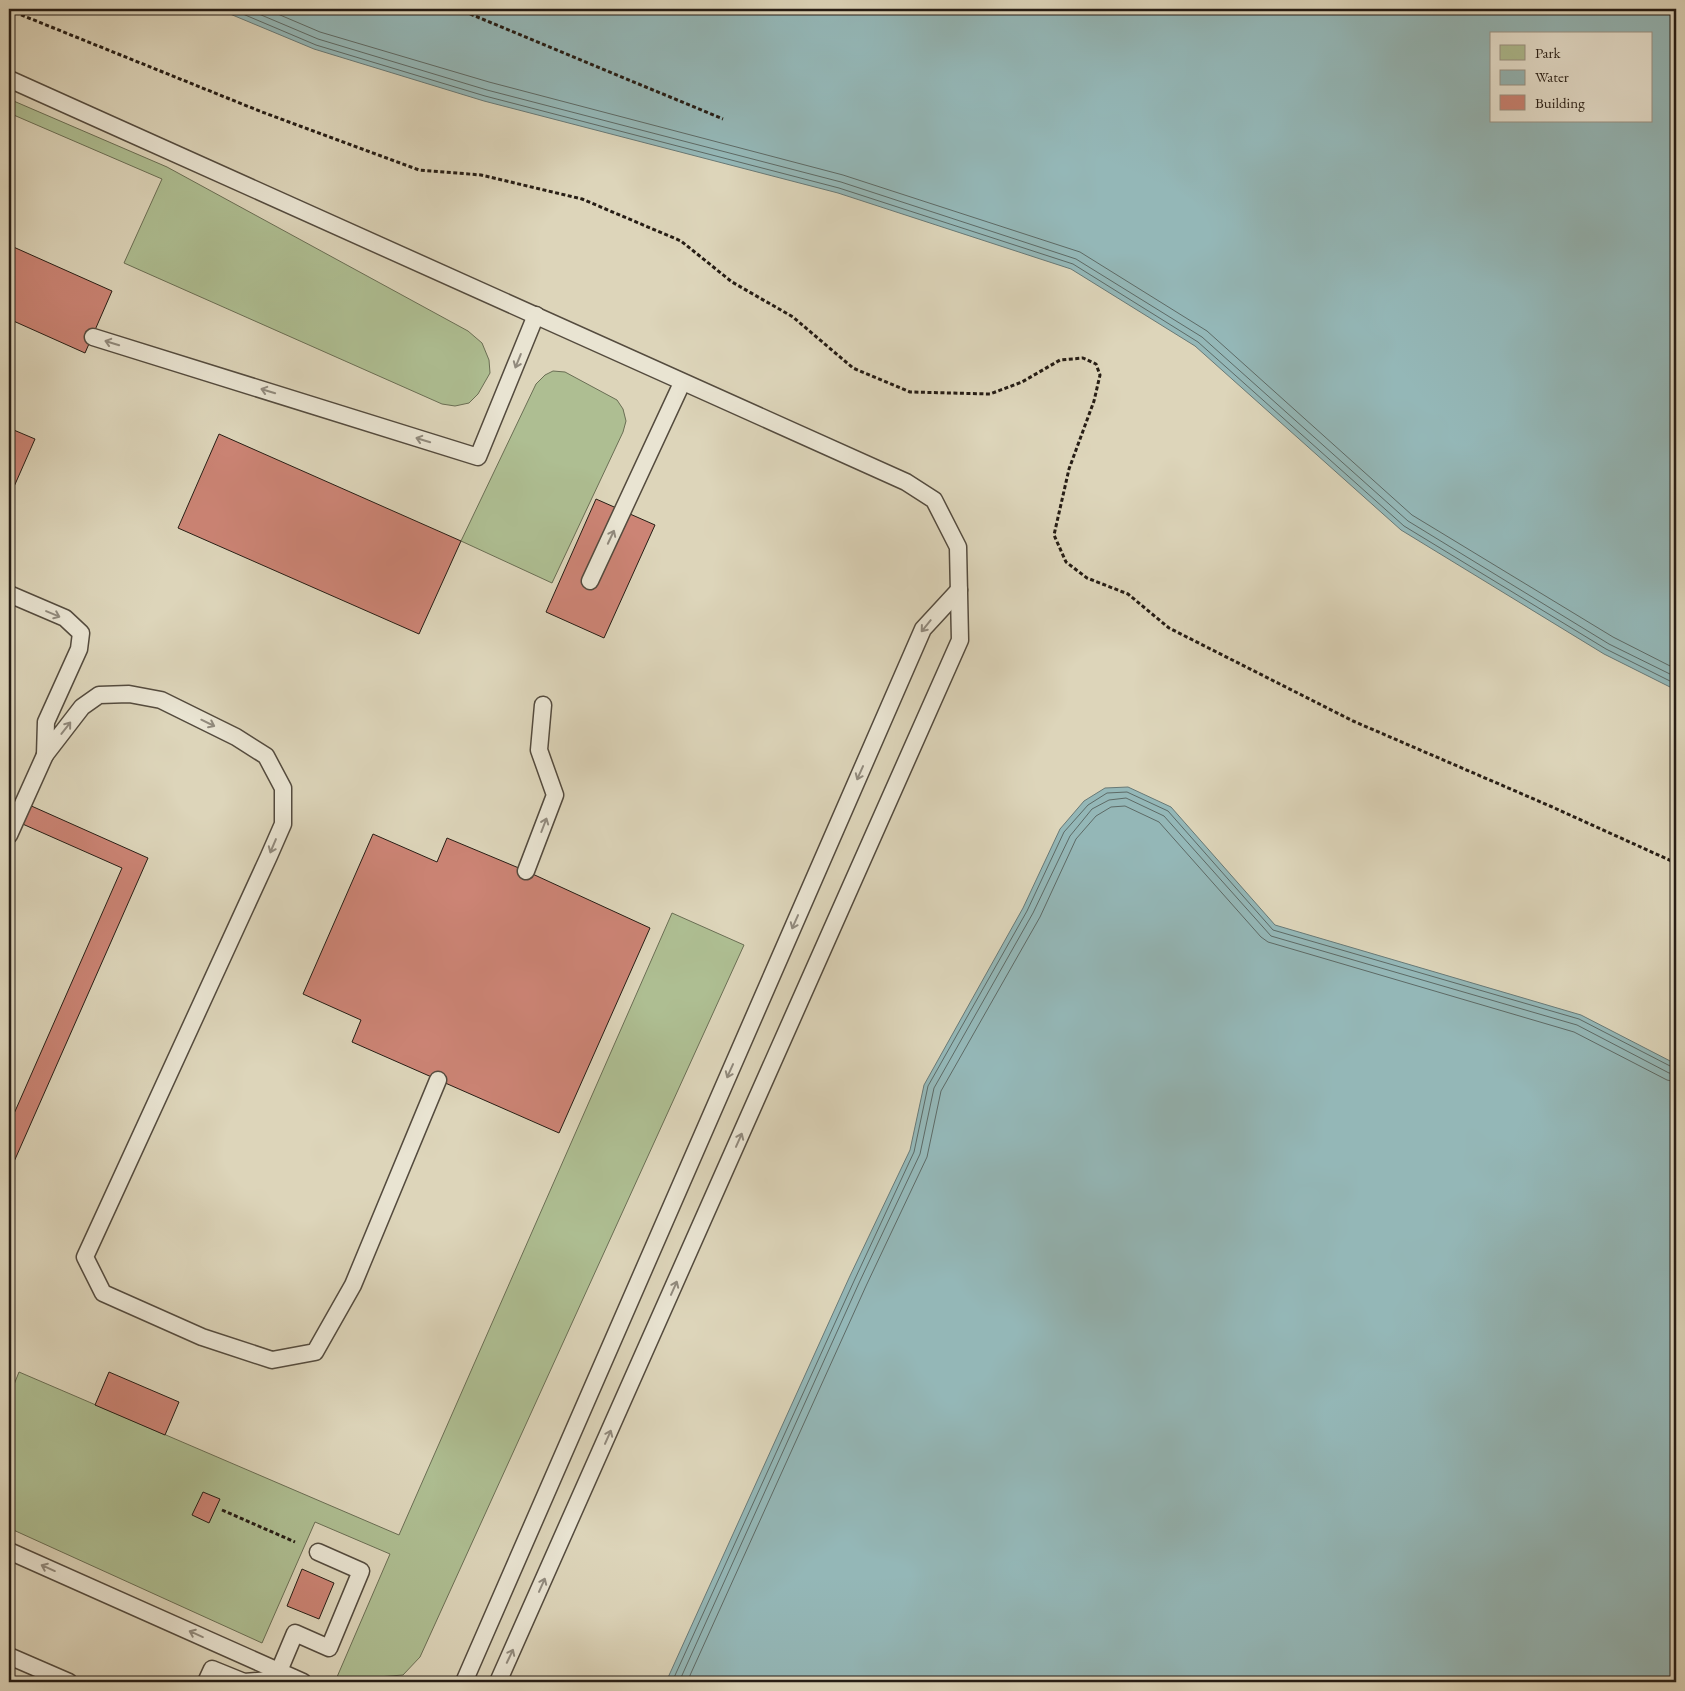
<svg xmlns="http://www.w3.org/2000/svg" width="1685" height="1691" viewBox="0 0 1685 1691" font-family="'EB Garamond',serif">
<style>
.green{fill:#aebe92;stroke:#6a6e54}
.water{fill:#94b7b7;stroke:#687976;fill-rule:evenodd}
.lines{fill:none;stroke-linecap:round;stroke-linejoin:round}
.shore{stroke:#5d6a66;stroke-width:1}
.building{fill:#cc8475;stroke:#261d15}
.service-casing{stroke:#544b3e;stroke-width:19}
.path{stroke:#261d15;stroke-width:3;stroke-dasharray:4 2.5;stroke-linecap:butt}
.service{stroke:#e9e4d2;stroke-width:16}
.oneway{stroke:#918a7d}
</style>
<rect width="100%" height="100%" fill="#ddd5ba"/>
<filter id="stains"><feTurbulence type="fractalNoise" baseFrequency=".004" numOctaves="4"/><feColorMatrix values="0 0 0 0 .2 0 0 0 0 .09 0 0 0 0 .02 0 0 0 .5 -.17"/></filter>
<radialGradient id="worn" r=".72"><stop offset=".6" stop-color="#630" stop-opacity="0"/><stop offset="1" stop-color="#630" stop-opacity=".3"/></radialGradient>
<g class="green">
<path d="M9,99l158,68 301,164 14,12 7,17 1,13 -12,21 -9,9 -14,3 -13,-2 -318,-141 38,-84 -153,-66z"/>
<path d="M553,371l12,1 52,28 6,9 3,12 -3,11 -71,151 -91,-42 75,-157 9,-9z"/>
<path d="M672,913l72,32 -324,712 -17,18 -38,3 -28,-1 53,-123 -75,-32 -53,121 -253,-115v-131l10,-25 380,163z"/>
</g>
<g class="water">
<path d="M218,9h1458v681l-72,-36 -203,-124 -206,-184 -124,-77 -233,-76 -354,-92 -170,-52zM1491,34h160v87h-160z"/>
<path d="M1128,787l43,20 104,118 306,90 95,49v618h-1010l183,-404 61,-128 14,-65 99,-177 37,-79 24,-28 21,-13z"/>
</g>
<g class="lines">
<g class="shore">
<path d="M231,9l85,36 169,51 354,92 234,76 125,78 206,184 202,123 70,35"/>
<path d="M247,9l71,30 169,51 354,92 235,77 126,78 206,184 201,123 67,33"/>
<path d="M266,9l54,23 169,50 354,93 237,77 127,79 205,184 201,122 63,32"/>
<path d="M672,1682l182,-401 60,-129 14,-66 99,-175 37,-79 24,-27 19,-12 20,-1 41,19 105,119 306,89 93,48 4,1"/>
<path d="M679,1682l180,-399 61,-129 14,-66 99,-175 37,-77 22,-27 17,-9 17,-2 38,18 107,120 306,89 92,48 7,1"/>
<path d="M687,1682l179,-396 61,-129 14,-66 99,-174 36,-78 20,-23 15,-9 14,-1 34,16 102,115 7,5 306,90 93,48 9,2"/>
</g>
</g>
<g class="building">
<path d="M9,245l103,46 -27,62 -76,-34z"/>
<path d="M9,428l26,11 -26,59z"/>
<path d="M219,434l242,107 -42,93 -241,-106z"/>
<path d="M596,499l59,26 -51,113 -58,-26z"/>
<path d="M9,796l139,62 -139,315v-48l113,-257 -113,-50z"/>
<path d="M373,834l64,28 10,-24 79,33 124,57 -91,205 -207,-91 9,-22 -58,-26z"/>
<path d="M109,1372l70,30 -14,33 -70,-30z"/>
<path d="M203,1492l17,7 -11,24 -17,-8z"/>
<path d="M302,1569l32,14 -15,36 -32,-13z"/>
</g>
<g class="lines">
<defs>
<g id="service">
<path d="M9,79c299,134 597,270 897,403l28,18 24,47 2,93 -462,1042"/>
<path d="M93,337l385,120 58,-142"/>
<path d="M590,581l92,-198"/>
<path d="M9,594l56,24 16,15 -2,16 -33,73 -1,33 37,-48 17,-12 30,-1 32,6 75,37 30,19 17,32v36l-14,32 -184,401 18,36 99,44 70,23 43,-8 38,-67 85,-205"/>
<path d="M9,835l36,-80"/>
<path d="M526,871l29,-76 -16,-45 4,-45"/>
<path d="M9,1551l294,131"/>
<path d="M9,1656l60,26"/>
<path d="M279,1671l16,-38 34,15 32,-77 -43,-19"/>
<path d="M206,1682l6,-13 32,13 49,-4"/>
<path d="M464,1682l459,-1053 36,-39"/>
</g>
</defs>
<use href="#service" class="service-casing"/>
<g class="path">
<path d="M458,9l265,110"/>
<path d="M9,10l253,102 157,58 62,5 101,24 99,42 51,41 61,35 60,51 57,24 80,2 32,-12 38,-22 23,-2 13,6 4,11 -6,26 -25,68 -15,66 12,27 21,16 41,16 41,34 184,93 197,85 126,57"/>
<path d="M222,1510l73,32"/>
</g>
<use href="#service" class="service"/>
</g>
<defs><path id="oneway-shaft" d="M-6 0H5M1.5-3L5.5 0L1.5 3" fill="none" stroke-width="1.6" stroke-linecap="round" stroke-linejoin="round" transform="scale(1.25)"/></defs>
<g class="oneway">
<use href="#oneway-shaft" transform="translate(112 343) rotate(-163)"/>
<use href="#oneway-shaft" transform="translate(518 361) rotate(112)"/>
<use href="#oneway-shaft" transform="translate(268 391) rotate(-163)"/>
<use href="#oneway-shaft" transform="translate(423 440) rotate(-163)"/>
<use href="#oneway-shaft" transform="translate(611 537) rotate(-65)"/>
<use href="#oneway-shaft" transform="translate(53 614) rotate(23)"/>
<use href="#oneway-shaft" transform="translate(926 626) rotate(129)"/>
<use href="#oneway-shaft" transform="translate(208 723) rotate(26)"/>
<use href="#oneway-shaft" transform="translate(66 728) rotate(-52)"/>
<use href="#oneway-shaft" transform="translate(860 773) rotate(114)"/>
<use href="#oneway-shaft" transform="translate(544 825) rotate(-69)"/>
<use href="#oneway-shaft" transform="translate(273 846) rotate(113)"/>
<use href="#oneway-shaft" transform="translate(795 922) rotate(114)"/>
<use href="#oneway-shaft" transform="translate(730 1071) rotate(114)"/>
<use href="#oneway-shaft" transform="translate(739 1140) rotate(-66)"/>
<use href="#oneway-shaft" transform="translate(674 1288) rotate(-66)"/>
<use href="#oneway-shaft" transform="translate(608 1437) rotate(-66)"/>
<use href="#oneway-shaft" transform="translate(48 1568) rotate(-156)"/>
<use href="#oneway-shaft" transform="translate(542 1585) rotate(-66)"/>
<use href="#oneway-shaft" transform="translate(196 1634) rotate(-156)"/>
<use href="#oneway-shaft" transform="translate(510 1656) rotate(-65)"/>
</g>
<rect width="1685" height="1691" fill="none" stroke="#ddd5ba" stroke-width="30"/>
<rect x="10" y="10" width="1665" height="1671" fill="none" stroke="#261d15" stroke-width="2.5"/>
<rect x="15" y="15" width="1655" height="1661" fill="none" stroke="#261d15"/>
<rect x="1490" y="32" width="162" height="90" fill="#e9e4d2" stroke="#9b9486"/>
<rect x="1500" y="45" width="25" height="15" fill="#aebe92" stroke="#9b9486"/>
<text x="1535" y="58" font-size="15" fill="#261d15">Park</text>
<rect x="1500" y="70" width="25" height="15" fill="#94b7b7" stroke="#9b9486"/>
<text x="1535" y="82" font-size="15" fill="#261d15">Water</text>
<rect x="1500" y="95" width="25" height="15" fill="#cc8475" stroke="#9b9486"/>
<text x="1535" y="108" font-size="15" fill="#261d15">Building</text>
<rect width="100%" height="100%" filter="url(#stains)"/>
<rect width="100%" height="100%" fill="url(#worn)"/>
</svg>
